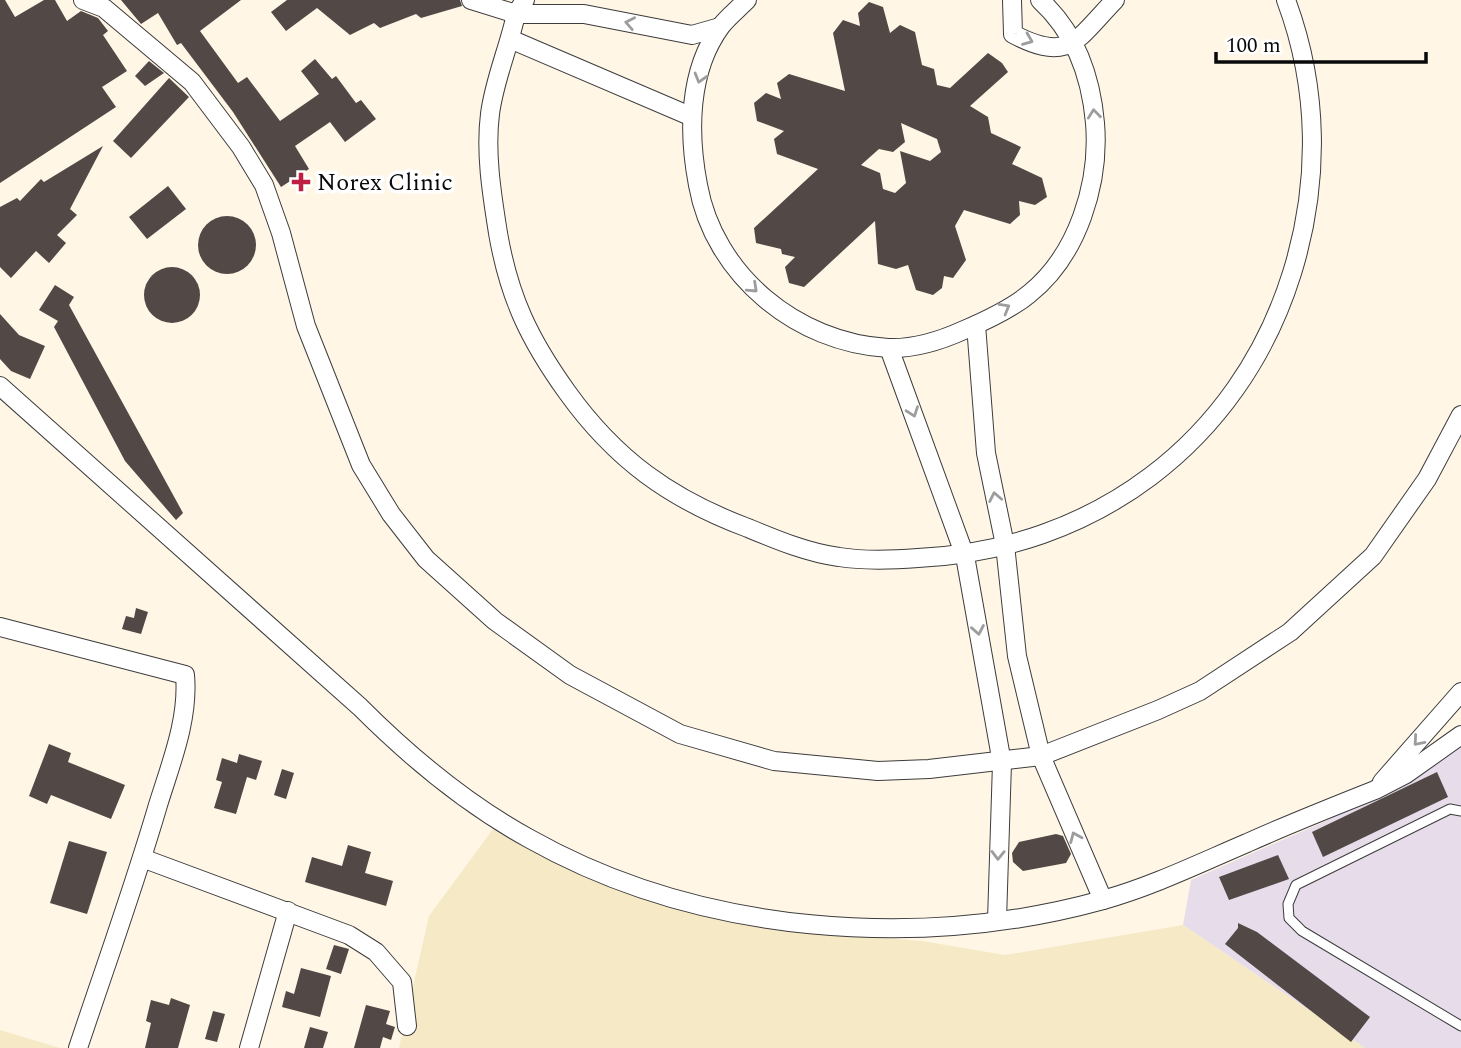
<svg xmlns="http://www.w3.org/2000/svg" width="1461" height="1048" viewBox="0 0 1461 1048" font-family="Spectral,serif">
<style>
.industrial{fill:#e6dcea}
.farmland{fill:#f5e9c6}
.building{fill:#524846;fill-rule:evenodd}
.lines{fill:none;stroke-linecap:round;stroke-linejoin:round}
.service-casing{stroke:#3c3c3c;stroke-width:11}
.minor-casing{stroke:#3c3c3c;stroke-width:20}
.service{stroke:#fff;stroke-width:9}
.minor{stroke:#fff;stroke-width:18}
.oneway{stroke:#9d9d9d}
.poi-dot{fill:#bd1e41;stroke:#fff;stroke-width:2.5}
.labels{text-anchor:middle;stroke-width:7;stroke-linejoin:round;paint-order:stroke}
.poi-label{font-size:24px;fill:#090909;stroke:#fff;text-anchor:start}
</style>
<rect width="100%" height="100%" fill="#fff6e6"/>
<path class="industrial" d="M1461,746v302h-96l-182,-123 8,-45 137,-60z"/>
<g class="farmland">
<path d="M499,821l141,67 156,43 126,10 83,14 178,-30 182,123h-966l30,-132z"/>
<path d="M0,1030l53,16 7,2h-60z"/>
</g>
<g class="building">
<path d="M0,0h5l10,17 29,-17h11l12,21 14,-10 17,7 10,13 -5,4 24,36 -25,16 14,20 -116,76z"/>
<path d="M121,0h120l-41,31 38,52 9,-6 33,44 39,-27 -18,-23 14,-12 17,20 4,-3 20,27 5,-3 15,19 -31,23 -15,-20 -35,24 14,23 -28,18 -48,-75 -52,-69 -4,2 -19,-32 -17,11z"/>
<path d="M287,0h173l2,6 -41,12 -5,-4 -36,14 -6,-5 -24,12 -33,-27 -31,23 -15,-19z"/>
<path d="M869,2l14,5 7,26 10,-8 15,7 7,33 12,4 3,16 13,3 38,-35 14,10 6,9 -38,34 18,11 3,16 30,14 -9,17 30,14 5,19 -12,8 -16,-4 1,14 -10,9 -46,-14 -9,16 11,34 -13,18 -9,-2 -2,12 -9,7 -17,-5 -8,-25 -12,4 -18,-5 -3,-43 -71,66 -15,-4 -4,-16 10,-10 -13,-3 -1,-5 -25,-6 -2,-15 64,-59 -41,-15 -3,-15 10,-8 -27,-10 -3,-18 12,-10 15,6 -4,-16 12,-9 56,17 -12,-58 10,-13 17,6 -2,-13zM901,123l36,16 4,13 -11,9 -30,-10 6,32 -11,10 -12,-4 -3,-16 -19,-8 18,-16 14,3 12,-10z"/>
<path d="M149,61l15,12 -19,13 -10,-10z"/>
<path d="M169,78l20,19 -58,61 -18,-17z"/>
<path d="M103,146l-33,63 7,6 -20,20 9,8 -17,20 -13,-12 -25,27 -11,-11v-60l17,-9 3,3 21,-22 3,3z"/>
<path d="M168,186l18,23 -39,30 -18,-22z"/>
<circle cx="227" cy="245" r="29"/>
<circle cx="172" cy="295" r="28"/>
<path d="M55,285l19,12 -5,8 114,208 -7,7 -51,-59 -71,-134 4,-6 -19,-11z"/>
<path d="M0,314l19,21 26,11 -15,33 -19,-8 -11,-12z"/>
<path d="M136,608l12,4 -7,22 -19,-5 4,-13 8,2z"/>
<path d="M49,744l22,9 -3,9 57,23 -14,34 -60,-24 -4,9 -18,-8z"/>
<path d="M239,754l23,7 -6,19 -9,-3 -11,37 -22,-6 8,-26 -6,-2 6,-22 15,5z"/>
<path d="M282,769l12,4 -8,26 -12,-4z"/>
<path d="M1437,772l11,25 -125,60 -11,-25z"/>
<path d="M1056,834l7,2 8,18 -5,9 -43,8 -10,-9 -1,-9 7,-11z"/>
<path d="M69,841l38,11 -20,62 -37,-11z"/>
<path d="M348,845l23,7 -6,21 28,8 -7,25 -81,-24 7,-25 30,9z"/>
<path d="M1278,855l11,24 -60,21 -10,-23z"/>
<path d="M1238,923l19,9 113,85 -19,25 -126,-98 13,-16z"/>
<path d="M334,945l15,4 -8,25 -15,-5z"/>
<path d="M301,968l30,8 -11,41 -38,-10 4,-16 8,3z"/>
<path d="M171,998l19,7 -12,43h-33l6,-25 -5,-2 5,-21 18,5z"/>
<path d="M366,1005l24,6 -4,13 9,3 -4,13 -8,-3 -3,11h-26z"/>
<path d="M213,1011l12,3 -8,28 -12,-3z"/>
<path d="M310,1027l18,5 -5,16h-19z"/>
</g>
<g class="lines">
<defs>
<path id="service" d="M1461,811l-11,-2 -154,76 -8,19 1,14 13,13 159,95"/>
<g id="minor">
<path d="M83,0l21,8 88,74 49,65 23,38 17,48 25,93 55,139 30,49 35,45 69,62 75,54 110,59 94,27 104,10 51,-2 112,-13 117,-46 42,-19 90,-59 83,-76 54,-77 34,-64"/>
<path d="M471,0l45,14h68l108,21 28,-8"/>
<path d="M525,0l-9,14c-7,33 -22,67 -26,100 -5,39 2,81 8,119 11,64 31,106 69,159 48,67 103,107 181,136 29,12 60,25 91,29 25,4 53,3 79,1 175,-8 321,-115 374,-285 28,-90 27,-185 -6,-273"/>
<path d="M747,0c-9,9 -19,17 -26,26 -33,45 -33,107 -23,159 16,90 99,158 190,163 25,1 54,-8 76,-18 21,-9 47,-21 65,-36 49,-39 71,-111 66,-171 -4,-46 -20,-91 -55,-123"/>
<path d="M1012,0l1,34c57,30 64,5 102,-34"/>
<path d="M510,39l180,77"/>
<path d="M976,325l10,128 19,92 12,111 24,100 62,144"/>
<path d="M889,348l76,208 37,207 -5,157"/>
<path d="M0,386l360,321c51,51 106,97 170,132 169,95 388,112 573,61 50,-14 97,-37 144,-57 42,-19 85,-36 128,-53l31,-16 55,-39"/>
<path d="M0,627l185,48c4,44 -14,88 -27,130 -24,82 -53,162 -80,243"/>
<path d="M1382,782l79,-90"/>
<path d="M142,858l207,77 27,17 26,30 5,44"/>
<path d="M249,1048l39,-137"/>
</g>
</defs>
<use href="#service" class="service-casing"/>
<use href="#minor" class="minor-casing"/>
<use href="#service" class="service"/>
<use href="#minor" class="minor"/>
</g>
<defs><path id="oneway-chevron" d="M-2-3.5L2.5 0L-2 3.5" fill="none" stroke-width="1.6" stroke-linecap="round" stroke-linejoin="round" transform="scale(1.75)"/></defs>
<g class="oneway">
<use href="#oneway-chevron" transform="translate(630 23) rotate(-169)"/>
<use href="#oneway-chevron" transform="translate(1028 40) rotate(22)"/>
<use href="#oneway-chevron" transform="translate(700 78) rotate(106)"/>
<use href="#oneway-chevron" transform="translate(1094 114) rotate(-96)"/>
<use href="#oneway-chevron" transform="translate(753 288) rotate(43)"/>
<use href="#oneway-chevron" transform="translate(1005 308) rotate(-30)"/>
<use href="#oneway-chevron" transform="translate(913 412) rotate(70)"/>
<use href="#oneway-chevron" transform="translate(995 497) rotate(-101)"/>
<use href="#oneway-chevron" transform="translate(978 630) rotate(80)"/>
<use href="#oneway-chevron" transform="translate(1418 741) rotate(131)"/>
<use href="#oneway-chevron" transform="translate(1075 837) rotate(-113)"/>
<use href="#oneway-chevron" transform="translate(998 855) rotate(91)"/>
</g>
<path class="poi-dot" d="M297.5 171.5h7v7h7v7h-7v7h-7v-7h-7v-7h7z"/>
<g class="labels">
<g class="poi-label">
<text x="317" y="190">Norex Clinic</text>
</g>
</g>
<path d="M1216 52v10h210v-10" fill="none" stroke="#090909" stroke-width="3.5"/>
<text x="1226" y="52" font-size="21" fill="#090909" stroke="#ffffff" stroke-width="5" paint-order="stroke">100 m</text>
</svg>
